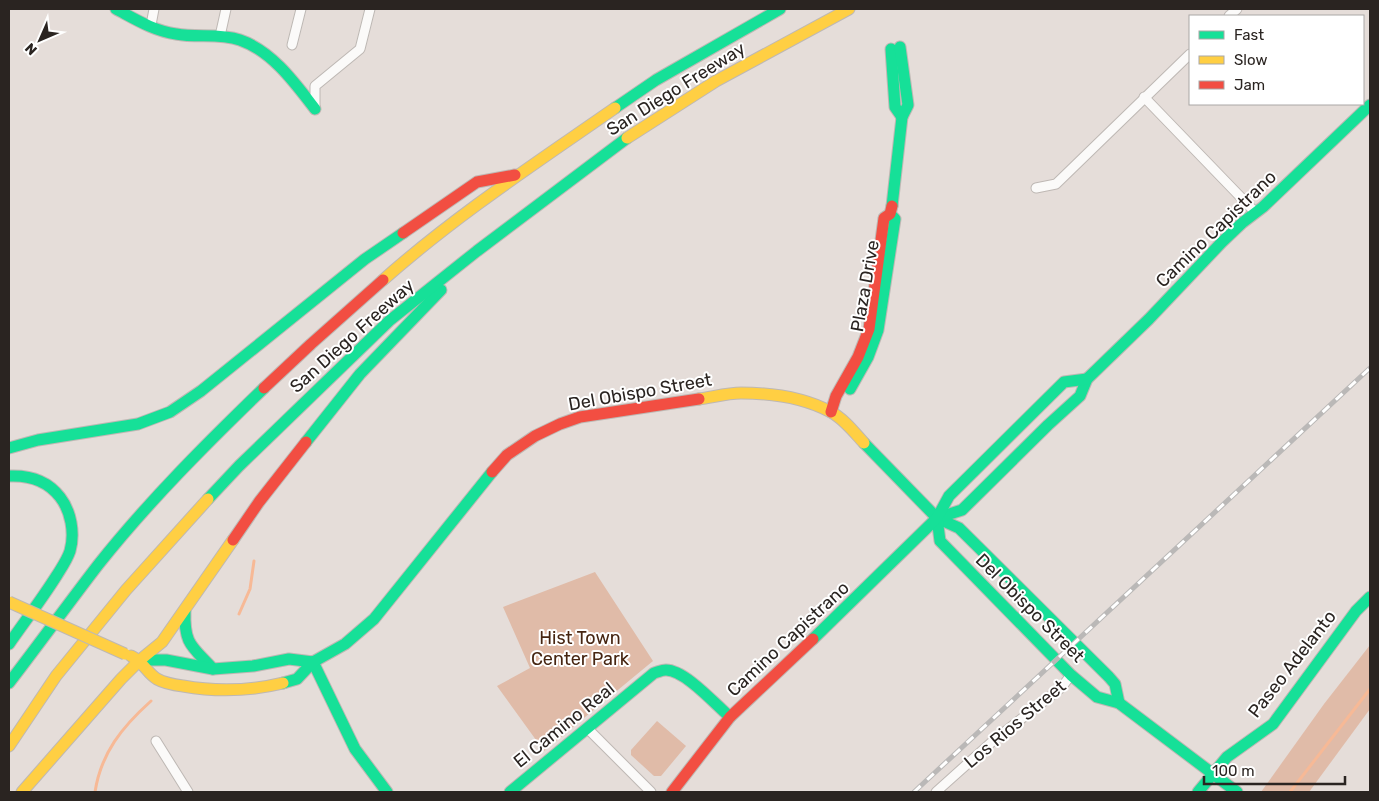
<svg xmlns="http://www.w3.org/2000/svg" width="1379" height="801" viewBox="0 0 1379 801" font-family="Rubik,sans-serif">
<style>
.green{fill:#e0bba8}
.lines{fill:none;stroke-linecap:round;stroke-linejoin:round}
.stream{stroke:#f7b996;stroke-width:3}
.street-casing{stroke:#beb8b4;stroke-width:11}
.fast-casing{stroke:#beb8b4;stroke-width:13}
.slow-casing{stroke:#beb8b4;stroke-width:13}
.jam-casing{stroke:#beb8b4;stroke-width:13}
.street{stroke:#fbfaf9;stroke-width:9}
.fast{stroke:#16e098;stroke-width:11}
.slow{stroke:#ffcf43;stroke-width:11}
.jam{stroke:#f24e42;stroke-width:11}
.rail-casing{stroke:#bab8b7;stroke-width:5}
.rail{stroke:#fff;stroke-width:3;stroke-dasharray:9;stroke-linecap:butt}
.slow-bridge-casing{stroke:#beb8b4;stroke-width:13;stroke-linecap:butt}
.slow-bridge{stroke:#ffcf43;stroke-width:11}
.labels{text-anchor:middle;stroke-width:4;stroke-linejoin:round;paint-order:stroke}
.street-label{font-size:18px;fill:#2a2421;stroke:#fff}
.park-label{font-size:18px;fill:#462511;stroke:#fff}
</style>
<rect width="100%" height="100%" fill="#e5ddd9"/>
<g class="green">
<path d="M595,572l58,89 -109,90 -47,-65 33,-18 -27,-61z"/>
<path d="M1370,645v64l-61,83h-48l63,-88z"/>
<path d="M657,721l29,25 -25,30h-7l-23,-21v-5z"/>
</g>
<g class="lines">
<g class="stream">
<path d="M239,614l11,-25 4,-28"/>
<path d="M95,792c6,-39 27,-65 56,-91"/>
<path d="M1290,792l80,-103"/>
</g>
<defs>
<g id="street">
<path d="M1229,16l8,-7"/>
<path d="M151,25l3,-16"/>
<path d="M220,36l6,-27"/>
<path d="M292,45l9,-36"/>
<path d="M1144,97l111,115"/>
<path d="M315,109v-23l45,-37 10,-40"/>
<path d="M1036,188l20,-4 134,-130"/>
<path d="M588,729l63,63"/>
<path d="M156,741l32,51"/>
<path d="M936,792l58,-52 67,-52 10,-13"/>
</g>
<g id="fast">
<path d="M116,9c19,10 38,22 60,25 21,4 43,-1 64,6 32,11 55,43 75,69"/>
<path d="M891,49l4,58 7,10"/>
<path d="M615,108l41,-28 124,-71"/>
<path d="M892,206l10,-89 6,-12 -8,-58"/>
<path d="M850,389l18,-32 10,-27 17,-111 -5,-5"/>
<path d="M306,442l54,-68 81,-84"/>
<path d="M864,443l73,75 22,10 150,149 6,7 4,19"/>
<path d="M9,448l29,-8 100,-16 32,-12 31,-21 164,-132 38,-26"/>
<path d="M9,476c20,-1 38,4 51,21 11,14 15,36 10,54 -3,9 -8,16 -13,24 -15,24 -32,46 -48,69"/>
<path d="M208,499l31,-33 150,-145 88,-70 150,-113"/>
<path d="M937,518l25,-8 86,-85 32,-29 7,-17 62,-60 73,-77 20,-19 21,-16 107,-102"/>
<path d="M937,518l3,23 131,134 26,22 22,6 118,89"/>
<path d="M185,611c-1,34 7,35 28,58"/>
<path d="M813,639l124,-121 12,-22 115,-114 23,-3"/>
<path d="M140,660h26l47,9 40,-3 36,-7 24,3"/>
<path d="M313,662l42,87 32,43"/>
<path d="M9,683c30,-39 59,-79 89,-118 50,-63 108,-121 166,-177"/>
<path d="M283,683l14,-4 16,-17 32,-18 29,-25 118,-147"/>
<path d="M510,792l144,-119c4,-1 8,-3 12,-3 19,0 49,34 64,47"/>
<path d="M1198,792l29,-35 46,-33 83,-113 14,-14"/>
</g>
<g id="slow">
<path d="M627,138l89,-57 133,-72"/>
<path d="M383,280c72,-64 153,-117 232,-172"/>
<path d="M699,399c14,-2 29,-6 42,-6 30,0 64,5 90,19 13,7 23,20 33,31"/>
<path d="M131,656c13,6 15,16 26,23 7,4 18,6 26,7 34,6 67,5 100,-3"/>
<path d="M9,746l47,-70 70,-86 82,-91"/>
<path d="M22,792l99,-113 19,-19 22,-18 71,-102"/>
</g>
<g id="jam">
<path d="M403,233l74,-51 38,-7"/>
<path d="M264,388l47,-44 72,-64"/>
<path d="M831,412l5,-16 22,-39 11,-28 15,-111 6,-4 2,-8"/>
<path d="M492,472l15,-17 28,-19 25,-12 20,-7 119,-18"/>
<path d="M233,540l26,-38 47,-60"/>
<path d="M672,792l58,-75 83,-78"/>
</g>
</defs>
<use href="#street" class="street-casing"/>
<use href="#fast" class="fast-casing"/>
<use href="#slow" class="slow-casing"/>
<use href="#jam" class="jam-casing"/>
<use href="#street" class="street"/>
<use href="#fast" class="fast"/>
<use href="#slow" class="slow"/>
<use href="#jam" class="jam"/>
<defs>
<path id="rail" d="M914,792l456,-424"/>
</defs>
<use href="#rail" class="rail-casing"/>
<use href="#rail" class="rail"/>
<defs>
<path id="slow-bridge" d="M9,602l116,52"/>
</defs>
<use href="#slow-bridge" class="slow-bridge-casing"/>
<use href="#slow-bridge" class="slow-bridge"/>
</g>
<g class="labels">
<g class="street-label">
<text transform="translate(676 89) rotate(-32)" y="6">San Diego Freeway</text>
<text transform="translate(1216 229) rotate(-44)" y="6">Camino Capistrano</text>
<text transform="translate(865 286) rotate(-80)" y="6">Plaza Drive</text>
<text transform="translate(352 336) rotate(-42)" y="6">San Diego Freeway</text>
<text transform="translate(640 392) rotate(-10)" y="6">Del Obispo Street</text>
<text transform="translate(1030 608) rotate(45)" y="6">Del Obispo Street</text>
<text transform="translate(788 639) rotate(-43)" y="6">Camino Capistrano</text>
<text transform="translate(1292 664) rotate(-52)" y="6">Paseo Adelanto</text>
<text transform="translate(1015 724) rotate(-40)" y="6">Los Rios Street</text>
<text transform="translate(564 725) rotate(-39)" y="6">El Camino Real</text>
</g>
<g class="park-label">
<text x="580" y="644">Hist Town<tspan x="580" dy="21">Center Park</tspan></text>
</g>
</g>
<rect width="1379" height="801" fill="none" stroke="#2a2421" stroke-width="20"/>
<rect x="1189" y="15" width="175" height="90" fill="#ffffff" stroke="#aaa7a6"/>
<rect x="1199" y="31" width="25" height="8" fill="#16e098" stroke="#aaa7a6"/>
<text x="1234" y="40" font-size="15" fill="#2a2421">Fast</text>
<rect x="1199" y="56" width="25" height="8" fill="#ffcf43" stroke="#aaa7a6"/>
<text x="1234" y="65" font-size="15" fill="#2a2421">Slow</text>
<rect x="1199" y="81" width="25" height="8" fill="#f24e42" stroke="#aaa7a6"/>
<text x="1234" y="90" font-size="15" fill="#2a2421">Jam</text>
<g transform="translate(40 40) rotate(225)" stroke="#ffffff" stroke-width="4" paint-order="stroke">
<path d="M0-4L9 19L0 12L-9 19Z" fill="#2a2421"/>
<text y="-8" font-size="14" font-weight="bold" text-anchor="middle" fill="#2a2421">N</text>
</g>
<path d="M1204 776v8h141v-8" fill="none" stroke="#2a2421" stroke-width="2.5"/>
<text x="1212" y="776" font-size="15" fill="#2a2421" stroke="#ffffff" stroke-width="4" paint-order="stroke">100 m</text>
</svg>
